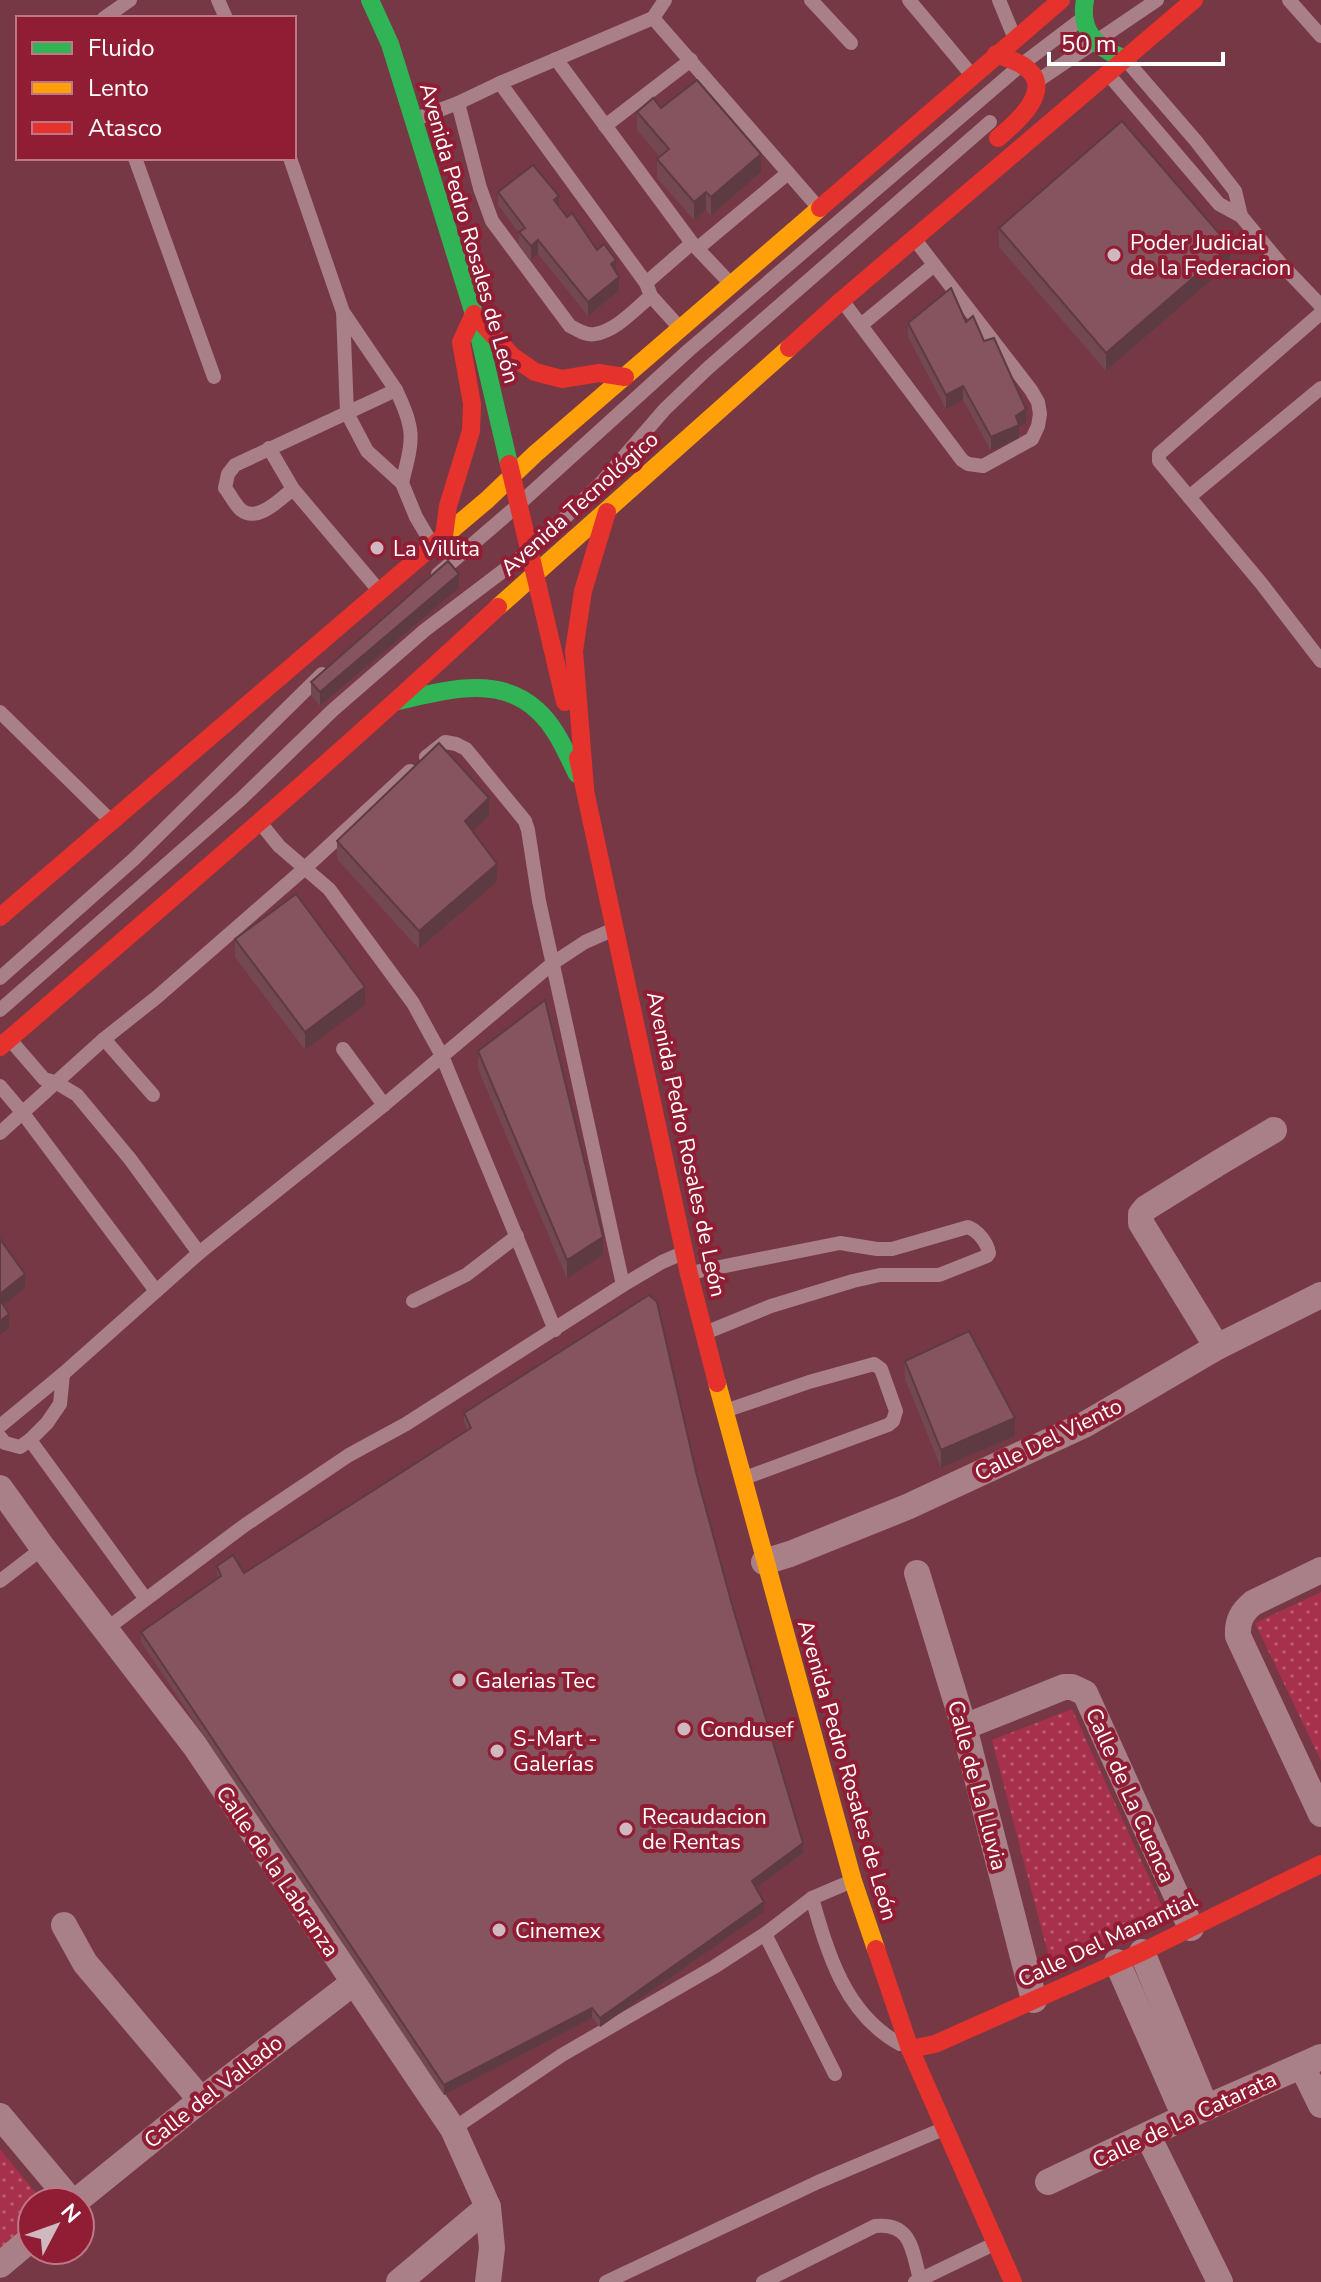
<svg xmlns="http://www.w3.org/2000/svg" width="1321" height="2282" viewBox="0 0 1321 2282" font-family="'Nunito Sans',sans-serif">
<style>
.park{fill:url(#park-dots)}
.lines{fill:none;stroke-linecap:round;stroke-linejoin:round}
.lane{stroke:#a97f88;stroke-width:14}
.street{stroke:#a97f88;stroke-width:26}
.fast{stroke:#30b455;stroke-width:18}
.slow{stroke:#ff9f0a;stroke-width:18}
.jam{stroke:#e5322d;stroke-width:18}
.wall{fill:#734851}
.shaded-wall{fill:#5e3b42}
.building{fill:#86545e;stroke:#5e3b42;stroke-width:2}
.poi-dot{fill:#cfb9be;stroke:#911d35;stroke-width:3}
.labels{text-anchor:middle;stroke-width:8;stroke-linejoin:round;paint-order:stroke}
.street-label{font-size:22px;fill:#fff;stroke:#911d35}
.poi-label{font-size:22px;fill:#fff;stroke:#911d35;text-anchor:start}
</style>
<defs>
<pattern id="park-dots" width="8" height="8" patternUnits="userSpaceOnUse" patternTransform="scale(2)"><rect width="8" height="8" fill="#a7314c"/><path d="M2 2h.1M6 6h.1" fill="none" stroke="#b95a70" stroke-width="1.8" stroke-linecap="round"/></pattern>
</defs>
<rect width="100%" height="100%" fill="#763844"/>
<g class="park">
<path d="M1321,1592v169l-66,-138z"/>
<path d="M1072,1709l95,208 -115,52 -60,-229z"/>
<path d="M0,2149l43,53h-11v26l-32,27z"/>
</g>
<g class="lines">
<g class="lane">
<path d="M218,0l8,18"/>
<path d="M811,0l40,43"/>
<path d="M909,0l61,73"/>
<path d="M999,0l14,34"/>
<path d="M1289,0l32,36"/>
<path d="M104,18l26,-18"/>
<path d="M653,18l12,-18"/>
<path d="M556,59l136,184 37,39"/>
<path d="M1126,60l70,81 39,50 6,25"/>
<path d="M1109,75l110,129 22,12 39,47 41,43"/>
<path d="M1039,80l118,-80"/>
<path d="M500,83l146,200 5,13 28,31"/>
<path d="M458,103l22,85 12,33 78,105c8,4 16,10 25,8 21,-3 40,-25 56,-38"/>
<path d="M416,119l42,-16 42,-20 153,-65 164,188"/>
<path d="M605,126l86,-66"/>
<path d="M135,158l79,219"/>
<path d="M290,158l53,154 53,78 -161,75 -7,9 -3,14c5,6 10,17 16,22 17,13 39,-11 52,-21"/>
<path d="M698,248l90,-75"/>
<path d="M646,283l46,-40"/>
<path d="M844,303l118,157 6,4 15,2 49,-27 6,-13 2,-12 -2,-12 -7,-12 -115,-149"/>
<path d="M343,312l4,101 20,38 35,32 14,34 16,27"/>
<path d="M1321,313l-162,141v7l102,122 60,78"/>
<path d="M861,325l73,-60"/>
<path d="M396,390c20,41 17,49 6,93"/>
<path d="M269,448l24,41 83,98"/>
<path d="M1189,497l132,-109"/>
<path d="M544,538l57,-55 64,-74 43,-41 282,-246"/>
<path d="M438,574l80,-69 171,-155 332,-285 58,-44"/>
<path d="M0,712l108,106"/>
<path d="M426,757l19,-15 11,2 10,5 59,72 3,9 11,71 84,384"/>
<path d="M262,825l17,21 50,43 84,114 29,53 113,274"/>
<path d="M0,978l134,-119 188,-185"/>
<path d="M0,1010l241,-211 92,-89 92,-80 103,-78"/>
<path d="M104,1039l49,56"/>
<path d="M12,1042l32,37 13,4 20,12 53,64 69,94"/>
<path d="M343,1049l41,56"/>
<path d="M0,1086l22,26 134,179"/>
<path d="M0,1133l104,-94 53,-42 147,-128 106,-98"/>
<path d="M690,1273l150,-30 37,6h15l76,-22c10,4 19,15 21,26l-2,3 -48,19h-59l-27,6 -82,25 -66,27"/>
<path d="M413,1301l53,-26 51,-39"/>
<path d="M725,1411l84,-29 65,-18 7,5 15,42 -3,10 -5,4 -146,54"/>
<path d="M0,1426l63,-52 136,-121 185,-148 169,-142 32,-21 27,-12"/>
<path d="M0,1437l5,6 15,4 10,-7 115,158"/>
<path d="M30,1440l17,-17 13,-19 3,-30"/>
<path d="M0,1581l43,-33"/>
<path d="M105,1630l140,-105 104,-70 57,-31 217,-139 39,-23 21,-9"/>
<path d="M812,1898c16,56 33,116 88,146"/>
<path d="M765,1934l70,140"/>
<path d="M453,2129l109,-74 152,-88 51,-33 47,-36 40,-17"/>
<path d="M606,2282l212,-100 125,-53"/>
<path d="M763,2282l112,-56c37,-4 37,25 45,53"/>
<path d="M915,2282l81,-39"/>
</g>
<g class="street">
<path d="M1217,1347l-76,-124v-9l5,-6 74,-46 54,-32"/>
<path d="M0,1488l43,60 152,198 258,383 35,78 4,41 -4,34"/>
<path d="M764,1562l26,-8 117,-47 177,-82 133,-78 104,-52"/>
<path d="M1321,1570l-68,33c-11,9 -16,18 -15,33l83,178"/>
<path d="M917,1573l47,154 70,273"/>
<path d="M964,1727l100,-40h8l13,6 106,235"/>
<path d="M64,1925l21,38 116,137"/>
<path d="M1142,1952l64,156"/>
<path d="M1117,1962l68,155"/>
<path d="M1302,2066l19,39"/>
<path d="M0,2116l72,86"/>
<path d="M1148,2136l72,146"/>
<path d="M1048,2182l137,-65 136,-60"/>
<path d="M75,2202l126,-102 152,-117"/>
<path d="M0,2265l32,-27"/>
<path d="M399,2282l89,-75"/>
</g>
<g class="fast">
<path d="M370,0l20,44 84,270 35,150"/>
<path d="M1085,0c-6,32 12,48 40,59"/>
<path d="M398,701c45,-10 101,-27 139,9 19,17 29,42 40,64"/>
</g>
<g class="slow">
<path d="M443,537l44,-37 48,-46 285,-246"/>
<path d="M498,607l291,-259"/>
<path d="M717,1383l136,498 23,68"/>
</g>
<g class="jam">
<path d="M996,54c10,4 21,7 29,13 31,22 -9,56 -27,71"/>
<path d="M820,208l241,-208"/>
<path d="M789,348l53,-48 352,-300"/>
<path d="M509,464l56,238"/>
<path d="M444,536l4,-30 23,-75 1,-27 -11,-62 13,-28 38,42 23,16 27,7 37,-6 26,4"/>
<path d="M578,758l111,516 28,109"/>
<path d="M585,788l-11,-137 9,-60 24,-79"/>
<path d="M0,917l443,-380"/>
<path d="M0,1047c168,-145 336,-289 498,-440"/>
<path d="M876,1949l34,100 103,233"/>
<path d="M910,2049l25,-5 207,-92 179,-88"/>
</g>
</g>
<g class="wall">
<path d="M661,108l100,64 -50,44 -5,-6 -12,10 -37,-42v-19l3,-2 -23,-27v-18z"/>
<path d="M498,192l61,15 57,65 3,19 -31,25 -50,-62 -7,6 -12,-14v-13l-21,-28z"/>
<path d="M999,228l231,36 -124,107 -107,-124z"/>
<path d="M966,322l18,19 42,82 -7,4v11l-28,13 -28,-51 -17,9 -38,-72v-14z"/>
<path d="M459,588l-139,118 -9,-11v-13z"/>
<path d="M489,816l-16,15 24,51 -78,67 -82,-90v-18z"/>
<path d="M235,939l130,66 -60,45 -70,-93z"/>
<path d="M478,1051l125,204 -36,24 -89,-210z"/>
<path d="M905,1361l110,75 -74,32 -36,-89z"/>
<path d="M464,1413l233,63 106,377 -48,35 9,24 -164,115 -8,-9 -148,77 -303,-453v-10l77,-54 -1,-3v-9l27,7 224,-143 -4,-8z"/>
</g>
<g class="shaded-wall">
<path d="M761,154v18l-50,44v-19z"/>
<path d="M706,192v18l-12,10v-18z"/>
<path d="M559,196v14l-5,-10z"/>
<path d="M538,240v14l-7,6v-14z"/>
<path d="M1230,246v18l-124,107v-18z"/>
<path d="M616,260v14l-5,-10z"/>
<path d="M619,277v14l-31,25v-14z"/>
<path d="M963,386v14l-17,9v-14z"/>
<path d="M1026,409v14l-7,4v11l-28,13v-14l25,-21z"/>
<path d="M459,574v14l-139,118v-14z"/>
<path d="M489,798v18l-24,23v-18z"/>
<path d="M497,864v18l-78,67v-18z"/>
<path d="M365,987v18l-60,45v-18z"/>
<path d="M603,1237v18l-36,24v-19z"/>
<path d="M25,1274v14l-25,20v-14z"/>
<path d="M9,1314v14l-9,7v-14z"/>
<path d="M1015,1418v18l-74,32v-18z"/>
<path d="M803,1843v10l-51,38v-10z"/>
<path d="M764,1902v10l-164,115v-9z"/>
<path d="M592,2008v10l-148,77v-10z"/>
</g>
<g class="building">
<path d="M697,80l64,74 -50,43 -5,-5 -12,10 -37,-43 12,-10 -32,-37 16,-14 8,10z"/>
<path d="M1122,121l108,125 -124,107 -107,-125z"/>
<path d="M533,165l26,31 -5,4 13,17 5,-4 25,37 7,-6 12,16 -5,4 8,13 -31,25 -50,-62 -7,6 -12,-14 6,-4 -27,-36z"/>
<path d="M951,288l15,34 7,-6 11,25 10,-3 32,71 -10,7 3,9 -28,12 -28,-51 -17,9 -38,-72z"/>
<path d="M448,561l11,13 -139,118 -9,-10z"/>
<path d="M439,743l50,55 -24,23 32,43 -78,67 -82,-90z"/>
<path d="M296,894l69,93 -60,45 -70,-93z"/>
<path d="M545,1000l58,237 -36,23 -89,-209z"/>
<path d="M0,1239l25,35 -25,20z"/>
<path d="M649,1295l8,7 40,174 36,132 70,235 -51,38 12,21 -164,116 -8,-10 -148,77 -303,-453 80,-56 -4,-10 16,-11 11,18 227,-145 -7,-15z"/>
<path d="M0,1300l9,14 -9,7z"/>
<path d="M969,1331l46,87 -74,32 -36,-89z"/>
</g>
<g class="poi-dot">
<circle cx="1114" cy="255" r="8"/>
<circle cx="377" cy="548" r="8"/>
<circle cx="459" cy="1680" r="8"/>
<circle cx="684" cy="1729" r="8"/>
<circle cx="497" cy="1751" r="8"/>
<circle cx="626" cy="1829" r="8"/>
<circle cx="499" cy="1930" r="8"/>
</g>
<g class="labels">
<g class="street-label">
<text transform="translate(470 233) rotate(74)" y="8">Avenida Pedro Rosales de León</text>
<text transform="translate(579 503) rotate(-42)" y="8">Avenida Tecnológico</text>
<text transform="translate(687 1144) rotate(78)" y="8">Avenida Pedro Rosales de León</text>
<text transform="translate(1048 1439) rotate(-26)" y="8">Calle Del Viento</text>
<text transform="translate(848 1770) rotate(74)" y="8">Avenida Pedro Rosales de León</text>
<text transform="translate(978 1785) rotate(75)" y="8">Calle de La Lluvia</text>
<text transform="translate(1131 1795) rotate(66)" y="8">Calle de La Cuenca</text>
<text transform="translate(278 1871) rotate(56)" y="8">Calle de la Labranza</text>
<text transform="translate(1107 1939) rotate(-25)" y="8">Calle Del Manantial</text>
<text transform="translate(213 2091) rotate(-38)" y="8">Calle del Vallado</text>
<text transform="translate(1184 2119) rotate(-25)" y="8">Calle de La Catarata</text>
</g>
<g class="poi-label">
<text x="1130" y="250">Poder Judicial<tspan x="1130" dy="25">de la Federacion</tspan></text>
<text x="393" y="556">La Villita</text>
<text x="475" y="1688">Galerias Tec</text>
<text x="700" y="1737">Condusef</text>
<text x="513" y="1746">S-Mart -<tspan x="513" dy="25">Galerías</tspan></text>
<text x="642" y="1824">Recaudacion<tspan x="642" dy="25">de Rentas</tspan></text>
<text x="515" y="1938">Cinemex</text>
</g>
</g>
<rect x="16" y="16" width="280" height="144" fill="#911d35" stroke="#bd7786" stroke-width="2"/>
<rect x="32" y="42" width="40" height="12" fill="#30b455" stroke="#bd7786" stroke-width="2"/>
<text x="88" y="56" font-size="24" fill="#ffffff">Fluido</text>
<rect x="32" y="82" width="40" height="12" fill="#ff9f0a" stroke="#bd7786" stroke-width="2"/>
<text x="88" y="96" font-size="24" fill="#ffffff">Lento</text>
<rect x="32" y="122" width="40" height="12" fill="#e5322d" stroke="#bd7786" stroke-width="2"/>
<text x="88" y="136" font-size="24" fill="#ffffff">Atasco</text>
<g transform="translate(56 2226) rotate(49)"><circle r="38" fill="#911d35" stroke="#bd7786" stroke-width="2"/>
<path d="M0-6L14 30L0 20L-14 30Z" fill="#cfb9be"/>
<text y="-12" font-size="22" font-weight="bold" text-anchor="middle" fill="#ffffff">N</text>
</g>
<path d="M1049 52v12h174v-12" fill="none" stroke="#ffffff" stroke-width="4"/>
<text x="1061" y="52" font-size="24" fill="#ffffff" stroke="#911d35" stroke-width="6" paint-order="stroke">50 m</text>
</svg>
